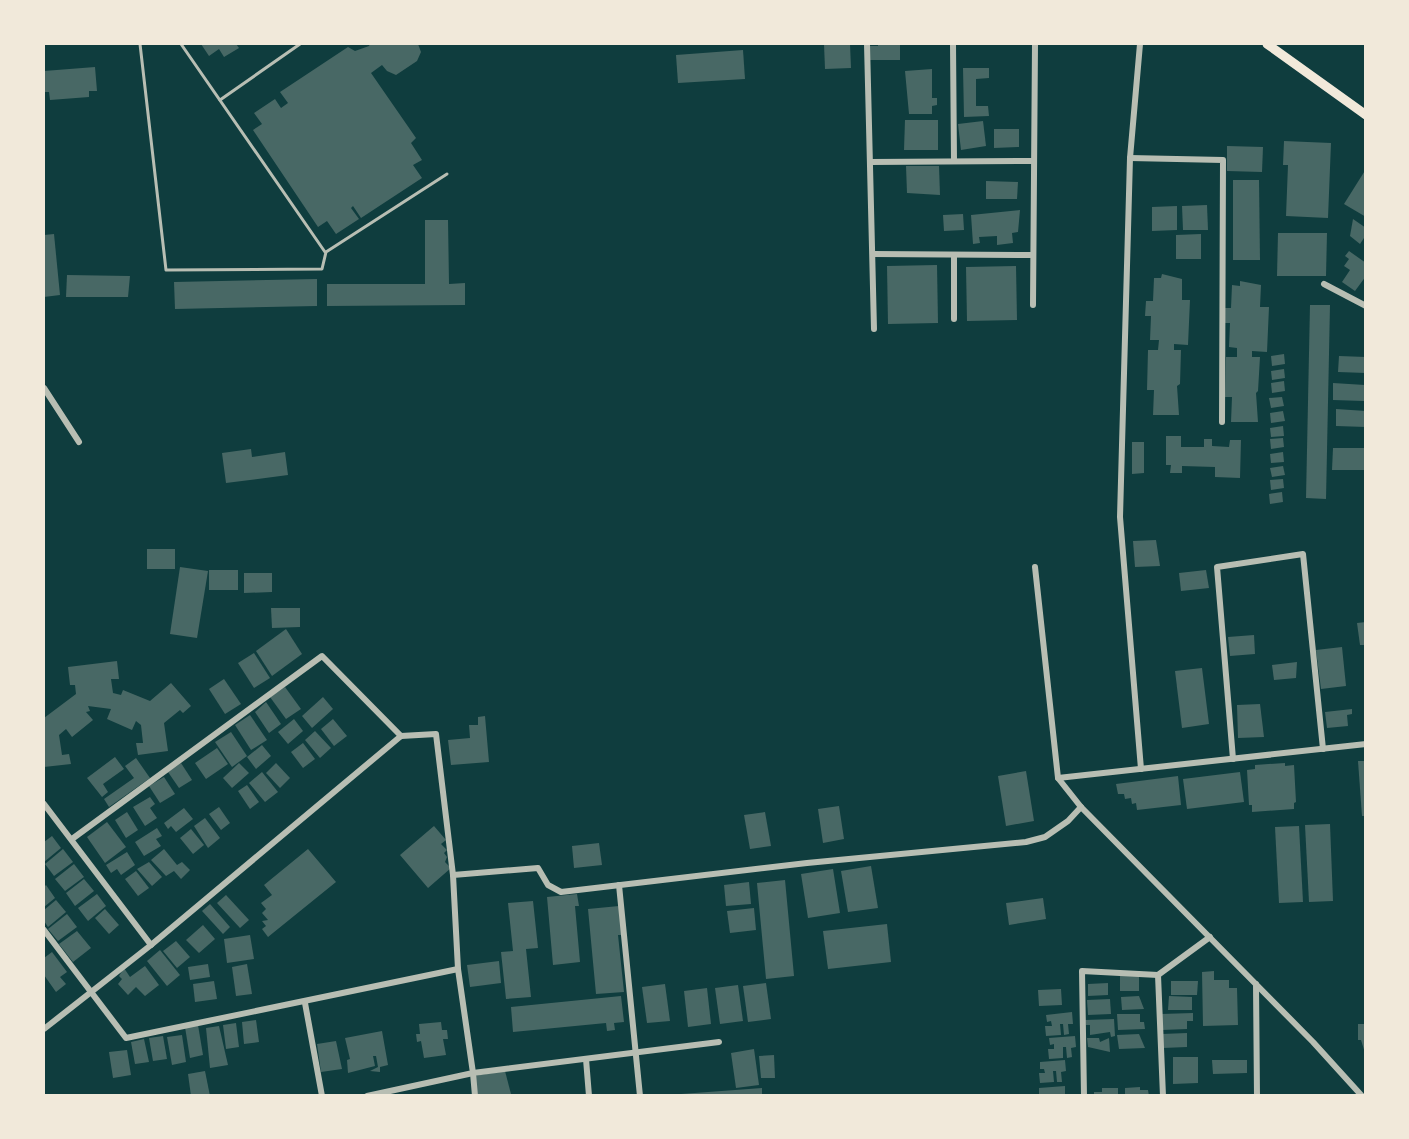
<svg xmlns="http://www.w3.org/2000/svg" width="1409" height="1139" viewBox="0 0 1409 1139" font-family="'IBM Plex Sans',sans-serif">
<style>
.building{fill:#486865}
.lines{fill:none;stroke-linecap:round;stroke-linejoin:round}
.service{stroke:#b8beb3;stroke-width:3}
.minor{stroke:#b8beb3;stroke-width:6}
.secondary{stroke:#f1e9da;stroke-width:9}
</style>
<rect width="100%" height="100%" fill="#0f3d3e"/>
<g class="building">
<path d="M201,44h35l3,4 -15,9 -5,-8 -10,7z"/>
<path d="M370,44h48l3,8 -4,9 -21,14 -9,-4 -5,-6 -11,8 45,65 -5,5 11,17 -9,5 9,13 -61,40 -8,-12 -2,2 8,11 -23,15 -9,-13 -9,6 -65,-97 9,-6 -8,-11 21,-14 6,9 7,-5 -8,-11 68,-45 7,4 14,-5z"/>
<path d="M824,44h26l1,24 -26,1z"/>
<path d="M878,44h22v16h-30v-14h8z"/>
<path d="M743,50l2,29 -67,4 -2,-28z"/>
<path d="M95,67l2,24h-8v6l-39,3 -1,-8h-5v-21z"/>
<path d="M963,68h26v10l-13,1v27h12l1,10 -25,1z"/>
<path d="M932,69v29h5v7l-5,1v8h-23l-4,-43z"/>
<path d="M905,120h33v30h-34z"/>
<path d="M983,121l3,25 -25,4 -3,-26z"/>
<path d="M994,129h25v18l-25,1z"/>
<path d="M1284,141l47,2 -3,75 -42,-2 2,-51h-5z"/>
<path d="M1227,146l36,1 -1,25 -35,-1z"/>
<path d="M906,166h33l1,29 -33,-2z"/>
<path d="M1366,169v48l-22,-13z"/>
<path d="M1233,180h26l1,80h-27z"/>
<path d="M986,181l32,1 -1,17h-31z"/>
<path d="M1207,205l1,25h-25l-1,-24z"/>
<path d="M1177,206v24l-25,1v-24z"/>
<path d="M1020,210l-2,22 -6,1 1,10 -16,2v-9l-18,1 1,6 -7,1 -2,-29z"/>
<path d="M963,214l1,16 -20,1 -1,-16z"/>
<path d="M1353,219l13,9v7l-6,9 -10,-8z"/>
<path d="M425,220h23l1,64 16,-1v22l-138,1v-22h98z"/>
<path d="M1278,233h49l-1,43h-49z"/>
<path d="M54,234l6,61 -16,2v-62z"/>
<path d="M1201,234v25h-25v-24z"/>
<path d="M1349,251l17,12v13l-11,15 -13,-9 8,-12 -6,-4 5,-7 -4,-3z"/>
<path d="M937,265l1,58 -50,1 -1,-58z"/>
<path d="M1016,266l1,54 -50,1 -1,-54z"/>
<path d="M1162,274l20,5v21h8l-2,45 -14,-1v6h7l-1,34 -3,2 2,29h-26l1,-25h-7l1,-40h10l1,-10h-9l1,-24h-6l1,-15h7l1,-23h7z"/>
<path d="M67,275l63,1 -2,21h-62z"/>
<path d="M317,279v27l-142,3 -1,-27z"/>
<path d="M1240,281l21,4 -1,22h9l-2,45 -15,-1v6h8l-2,34 -2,2 2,29h-27l1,-25h-7l1,-40h11v-9l-8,-1 1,-24h-6v-15h7l1,-23 8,1z"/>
<path d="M1310,305h20l-4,194 -20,-1z"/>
<path d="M1284,354l1,10 -13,2 -1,-10z"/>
<path d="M1339,356l27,1v16l-28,-1z"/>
<path d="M1284,369l1,9 -13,2 -1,-9z"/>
<path d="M1284,381l1,10 -13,2 -1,-10z"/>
<path d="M1333,383l32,2 -1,16 -31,-1z"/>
<path d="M1282,397l2,9 -13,2 -2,-10z"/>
<path d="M1336,409l30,2v16l-30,-1z"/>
<path d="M1283,411l2,10 -14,2 -1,-10z"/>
<path d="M1283,426l1,10 -13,1 -1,-9z"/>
<path d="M1166,436h15v11h23v-8h8v7l17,1 1,-7h11l-1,38 -25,-1v-10l-33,-1v7h-12l1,-8h-5z"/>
<path d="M1283,438l1,9 -13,2 -1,-10z"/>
<path d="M1132,442h12v31l-12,1z"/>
<path d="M1333,448h33v22h-34z"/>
<path d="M251,449l1,8 33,-5 3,23 -62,8 -4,-30z"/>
<path d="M1283,452l1,10 -13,1 -1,-9z"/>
<path d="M1283,466l2,9 -13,2 -2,-9z"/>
<path d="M1283,479l1,9 -13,2 -1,-10z"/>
<path d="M1282,492l1,10 -13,2 -1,-10z"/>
<path d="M1156,540l4,26 -25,1 -2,-26z"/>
<rect x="147" y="549" width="28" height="20"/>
<path d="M180,567l28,4 -11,67 -27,-4z"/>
<rect x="209" y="570" width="29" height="20"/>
<path d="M1206,570l3,18 -28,3 -2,-18z"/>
<path d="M244,573h28v19l-28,1z"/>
<path d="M271,608h29v19l-28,1z"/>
<path d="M1366,622v23h-6l-3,-22z"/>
<path d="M286,629l16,25 -30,22 -16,-25z"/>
<path d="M1254,635l1,19 -25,2 -2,-19z"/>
<path d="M1342,647l4,39 -25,3 -5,-39z"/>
<path d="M254,653l16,25 -16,10 -16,-25z"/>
<path d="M117,661l2,18h-8l2,14 8,2 2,-5 27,11 21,-18 20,23 -8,7 -3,-3 -16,13 4,28 -30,4 -2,-12h7l-2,-18 -5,-4 -4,9 -25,-11 4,-10 -23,-3 2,5 -4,1 7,8 -21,17 -6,-8 -7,6 3,20 7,-1 2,10 -27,3v-49l32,-24 -1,-9h-5l-2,-18z"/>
<path d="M1297,662l-1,16 -22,2 -2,-15z"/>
<path d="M1202,668l7,56 -27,4 -7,-57z"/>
<path d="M224,679l17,25 -16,10 -16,-25z"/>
<path d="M285,687l16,22 -15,10 -16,-22z"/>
<path d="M323,697l10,12 -21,19 -10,-12z"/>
<path d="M266,702l15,22 -12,9 -14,-21z"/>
<path d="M1260,704l4,33 -26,1 -1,-33z"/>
<path d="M1352,709v5l-5,1 1,11 -21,2 -2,-16z"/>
<path d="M250,715l17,25 -16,10 -16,-25z"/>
<path d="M485,716l4,46 -38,3 -3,-25 22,-2 -1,-13h9v-8z"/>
<path d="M294,719l9,12 -15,13 -10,-12z"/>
<path d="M333,719l14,17 -13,10 -13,-17z"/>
<path d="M315,731l16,17 -11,10 -15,-18z"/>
<path d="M231,732l16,24 -15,11 -17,-25z"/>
<path d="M303,743l12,16 -12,9 -12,-16z"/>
<path d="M262,745l9,11 -15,13 -9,-12z"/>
<path d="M217,748l11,16 -22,15 -11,-16z"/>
<path d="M115,757l9,12 -21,15 5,8 -6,5 -15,-19z"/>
<path d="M136,758l14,20 -41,29 -5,-8 30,-21 -9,-12z"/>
<path d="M1358,761h8v55h-4z"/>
<path d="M181,763l11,17 -13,8 -11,-16z"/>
<path d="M239,763l10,10 -17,15 -9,-10z"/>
<path d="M276,763l14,15 -10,10 -14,-15z"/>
<path d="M1285,763v3l9,-1 2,37 -2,1v6l-42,3v-7h-3l-2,-35 8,-1v-4z"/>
<path d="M1026,771l8,50 -28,5 -8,-50z"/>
<path d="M262,772l16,20 -13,10 -16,-19z"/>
<path d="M1240,772l4,30 -57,7 -4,-30z"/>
<path d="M1178,776l3,29 -44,5 -1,-7 -4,1 -1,-6 -6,1 -1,-5h-6l-2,-10z"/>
<path d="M164,777l11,17 -15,9 -11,-17z"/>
<path d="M247,785l12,17 -9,7 -12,-18z"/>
<path d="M150,797l5,7 -5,4 7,10 -12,8 -12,-19z"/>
<path d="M839,806l5,33 -21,4 -5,-34z"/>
<path d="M219,807l11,16 -9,7 -12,-16z"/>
<path d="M184,808l9,11 -17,13 -5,-6 -3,3 -4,-6z"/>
<path d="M127,812l11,18 -12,8 -11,-18z"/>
<path d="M765,812l6,34 -21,3 -6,-34z"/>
<path d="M205,818l15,20 -12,10 -14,-22z"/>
<path d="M107,822l19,25 -21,16 -18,-26z"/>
<path d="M1330,824l3,77 -24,1 -4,-77z"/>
<path d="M434,826l12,14 -5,4 6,6 -3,3 3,4 -2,5 6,6 -23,20 -28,-33z"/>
<path d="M1299,826l4,76 -24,1 -4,-76z"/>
<path d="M157,828l5,8 -6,3 5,7 -17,10 -9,-14z"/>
<path d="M191,829l13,16 -11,9 -13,-16z"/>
<path d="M52,836l9,12 -17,14v-20z"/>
<path d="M599,843l3,22 -28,3 -2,-22z"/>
<path d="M63,849l10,13 -19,14 -9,-12z"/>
<path d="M164,849l13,16 5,-3 8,8 -9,9 -7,-8 -8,5 -15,-16z"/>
<path d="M308,849l28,33 -68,55 -6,-8 4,-3 -4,-5 6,-1 -6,-7 4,-4 -5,-6 11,-8 -8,-10z"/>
<path d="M127,852l8,13 -14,10 -4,-6 -6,4 -5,-8z"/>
<path d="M149,862l13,15 -10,9 -15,-17z"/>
<path d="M74,864l10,13 -19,14 -10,-12z"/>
<path d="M871,866l7,42 -30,4 -7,-41z"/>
<path d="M833,869l7,44 -32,5 -7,-44z"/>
<path d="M136,871l13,17 -11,8 -13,-17z"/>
<path d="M84,879l10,12 -19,15 -9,-13z"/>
<path d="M785,880l9,96 -28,3 -9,-96z"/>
<path d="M749,882l2,22 -25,2 -2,-21z"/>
<path d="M46,885l9,13 -11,9v-20z"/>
<path d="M97,894l9,12 -18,15 -10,-13z"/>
<path d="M577,894l2,12h-4l5,56 -27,3 -6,-68z"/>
<path d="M226,895l23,25 -9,8 -23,-25z"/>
<path d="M1043,898l3,21 -37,6 -3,-22z"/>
<path d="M56,900l10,12 -18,15 -4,-6v-11z"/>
<path d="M533,901l5,47 -12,1 5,48 -25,2 -5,-47 12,-1 -5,-48z"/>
<path d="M210,904l20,23 -7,7 -21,-23z"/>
<path d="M619,906l3,29h-4l6,57 -28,2 -8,-85z"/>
<path d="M754,908l2,22 -26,3 -3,-22z"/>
<path d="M105,909l14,16 -10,9 -14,-16z"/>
<path d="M67,914l10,13 -19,14 -10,-12z"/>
<path d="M887,924l4,38 -63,7 -5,-38z"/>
<path d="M203,925l12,14 -16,14 -13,-13z"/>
<path d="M77,931l14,17 -18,14 -14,-18z"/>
<path d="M250,935l4,24 -27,4 -3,-24z"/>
<path d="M176,941l14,16 -13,11 -14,-17z"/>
<path d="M160,950l20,25 -13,11 -20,-25z"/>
<path d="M52,952l15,20 -7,5 6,7 -10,8 -12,-17v-17z"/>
<path d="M499,961l2,22 -31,4 -3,-22z"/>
<path d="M208,964l2,13 -20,3 -2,-13z"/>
<path d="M247,964l5,30 -16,2 -4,-29z"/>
<path d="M145,966l14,19 -14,11 -9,-9 -8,8 -10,-11 4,-5 -3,-3 5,-8 6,9z"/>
<path d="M1214,971v9h15v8h8l1,37 -35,1 -1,-54z"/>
<path d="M1120,974l19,2v15h-19z"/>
<path d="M214,981l3,18 -22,3 -2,-18z"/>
<path d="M1171,981h27l-1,14h-26z"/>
<path d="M766,983l5,36 -23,3 -5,-36z"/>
<path d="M1108,983v12l-20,1v-12z"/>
<path d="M665,984l5,37 -23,2 -5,-36z"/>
<path d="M738,985l5,36 -23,3 -5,-36z"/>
<path d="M707,988l4,36 -23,3 -4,-36z"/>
<path d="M1061,989l1,16 -23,1 -1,-16z"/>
<path d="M621,996l3,26 -10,1 1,7 -8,1 -1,-8 -93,9 -2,-25z"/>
<path d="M1139,996l5,13 -22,1 -1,-13z"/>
<path d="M1169,996l23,1v13h-24z"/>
<path d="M1110,999l1,15 -23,1 -1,-15z"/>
<path d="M1072,1012l1,12h-5l1,10 -5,1 -1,-11h-3l1,11 -15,1 -1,-10h7l-1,-5 -4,1 -1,-7z"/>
<path d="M1193,1013v8h-6v8l-25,1 -1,-16z"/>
<path d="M1117,1014h23v8h4l1,7 -27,1z"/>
<path d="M1114,1019l1,17 -4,1 -1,-5 -20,3v-10h-4l-1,-5z"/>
<path d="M256,1020l3,22 -15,2 -2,-22z"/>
<path d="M441,1022l1,8h5l1,9h-5l3,16 -22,3 -3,-17 -4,1 -1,-8h4l-1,-10z"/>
<path d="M236,1023l3,24 -13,2 -3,-24z"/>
<path d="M1358,1024h8v32l-5,-16h-3z"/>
<path d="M198,1025l5,30 -13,3 -5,-31z"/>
<path d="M219,1026l9,39 -18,3 -4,-40z"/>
<path d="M382,1031l6,34 -8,2v5l-10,-1 8,-4 -2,-11h-3l2,10 -27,7 -1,-13 3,-1 -5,-21z"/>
<path d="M1187,1033v14l-24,1 -1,-14z"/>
<path d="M1139,1034l6,14 -26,1 -2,-14z"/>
<path d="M182,1035l4,27 -14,3 -5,-28z"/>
<path d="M163,1036l4,23 -14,2 -4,-23z"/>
<path d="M1075,1036l1,11 -5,1 1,9 -5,1 -1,-11h-3v11l-14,1 -1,-10h6v-5l-4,1 -1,-7z"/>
<path d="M1087,1038h12l1,4 9,-4 1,14 -22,-5z"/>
<path d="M144,1039l5,23 -14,2 -4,-22z"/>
<path d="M336,1041l6,28 -21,3 -4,-28z"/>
<path d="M754,1049l5,36 -23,3 -5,-35z"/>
<path d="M127,1050l4,25 -18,3 -4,-26z"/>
<path d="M774,1055l1,23h-14l-2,-22z"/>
<path d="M1173,1057h25v26l-25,1z"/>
<path d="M1065,1060l1,11 -5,1 1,10h-5l-1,-11h-3l1,11 -14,1 -1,-10h6l-1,-4h-4v-7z"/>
<path d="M1212,1060h35v13l-34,1z"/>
<path d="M205,1071l5,25h-19l-3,-22z"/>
<path d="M505,1071l6,23 -34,2 -3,-20z"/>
<path d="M1065,1086v10l-26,-1v-7z"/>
<path d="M1140,1087v3h8l1,6h-24v-8z"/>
<path d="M762,1088v8h-81v-2z"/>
<path d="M1102,1088h16v8h-24v-4h8z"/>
</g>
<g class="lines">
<g class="service">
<path d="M140,44l26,226 156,-1 4,-17 121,-78"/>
<path d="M181,44l144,208"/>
<path d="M220,100l80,-56"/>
</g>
<g class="minor">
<path d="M867,44l7,285"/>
<path d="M953,44l1,117"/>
<path d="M1140,44l-10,114 -10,359 21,252"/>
<path d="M1130,158l93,2 -1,262"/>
<path d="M870,162l164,-1"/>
<path d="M873,254l160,1"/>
<path d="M954,255v64"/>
<path d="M1324,284l42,22"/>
<path d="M1033,305l2,-261"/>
<path d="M44,388l35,54"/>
<path d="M1035,567l23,211 23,29 232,235 49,54"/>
<path d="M1233,759l-16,-192 86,-13 20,195"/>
<path d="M1058,778l308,-34"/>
<path d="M44,804l107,141"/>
<path d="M72,839l250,-183 79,80"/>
<path d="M453,875l85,-7 10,17 13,7 246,-29 219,-21 19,-5 23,-16 13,-14"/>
<path d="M619,885l21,211"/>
<path d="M44,930l82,108 332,-69"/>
<path d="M1158,975l5,121"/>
<path d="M1256,984l1,112"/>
<path d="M305,1003l17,93"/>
<path d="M44,1029l107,-84 250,-209 35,-2 17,141 5,94 15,104 -106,23"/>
<path d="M586,1059l3,37"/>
<path d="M475,1096l-2,-23 246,-31"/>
<path d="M1084,1096l-2,-125 76,4 52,-38"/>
</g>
<path class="secondary" d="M1267,44l99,71"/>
</g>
<rect width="1409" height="1139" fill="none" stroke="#f1e9da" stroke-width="90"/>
</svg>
